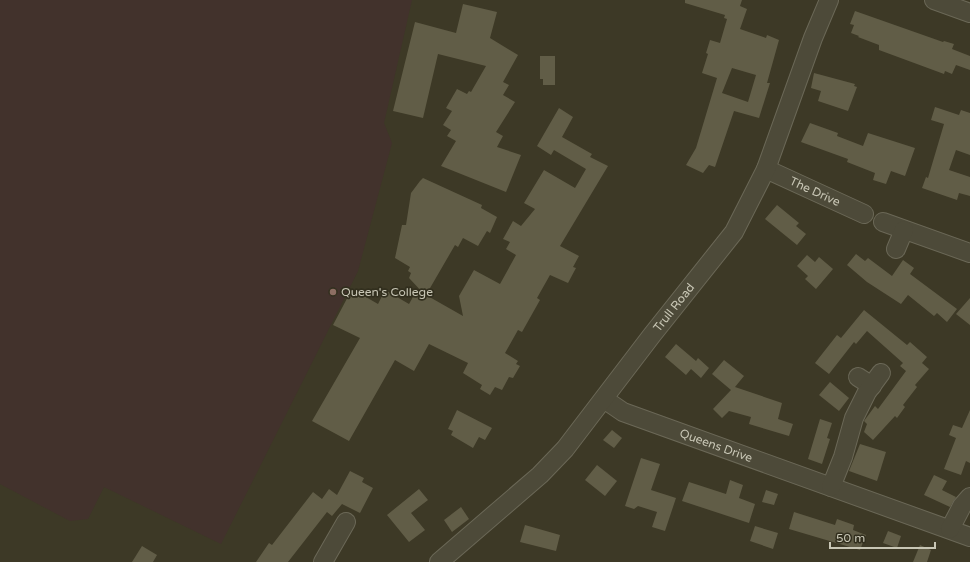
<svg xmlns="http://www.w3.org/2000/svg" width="970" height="562" viewBox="0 0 970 562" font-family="'Varela Round',sans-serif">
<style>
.green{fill:#42322c}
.building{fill:#615d47;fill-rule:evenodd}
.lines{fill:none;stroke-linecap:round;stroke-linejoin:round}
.minor-casing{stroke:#6b6857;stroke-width:20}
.minor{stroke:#4d4a39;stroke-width:18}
.education-dot{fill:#8d6e63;stroke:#322f1e;stroke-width:1.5}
.labels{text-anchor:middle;stroke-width:3.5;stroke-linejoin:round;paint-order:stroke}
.street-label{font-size:12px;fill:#c8c6b5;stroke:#322f1e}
.poi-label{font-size:12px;fill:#c8c6b5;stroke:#322f1e;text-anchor:start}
</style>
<rect width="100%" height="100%" fill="#3d3926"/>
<path class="green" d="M0,0h412l-28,123 8,20 -34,128 -137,273 -117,-57 -16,32 -18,2 -70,-37z"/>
<g class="building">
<path d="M685,0h57l-2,6 7,3 -7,20 26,9 1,-3 12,5 -12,43h3l-11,35 -25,-7 -19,56 -6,-2 -6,8 -17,-8 10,-17 21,-70 -15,-5 6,-19 -2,-1 4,-13 10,3 7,-24 -3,-1 1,-3 -40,-12zM732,68l24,7 -8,27 -26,-9z"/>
<path d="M463,4l34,8 -7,26 28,17 -15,27 6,3 -6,10 12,7 -19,30 7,4 -6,11 24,8 -15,37 -65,-26 15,-25 -9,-5 4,-6 -8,-5 9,-14 -6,-3 11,-19 10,5 2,-3 2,1 15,-26 -48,-12 -15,64 -30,-7 22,-89 41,11z"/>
<path d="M855,11l88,31 1,-1 10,3 -2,5 18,7v14l-14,-5 -4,9 -7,-3 -1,3 -65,-24v-5l-21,-8 1,-1 -8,-3 3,-8 -4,-1z"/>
<path d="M540,56h15v29h-12v-6h-3z"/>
<path d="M814,73l41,11 -1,2 3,1 -9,24 -30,-10 3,-10 -10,-3z"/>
<path d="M935,107l24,8 2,-5 9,3v42l-14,-5 -7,20 21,7v19l-11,-3 -2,7 -35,-12 4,-11 2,1 16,-54 -13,-4z"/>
<path d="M559,108l14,9 -11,20 30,17 -2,3 18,9 -48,80 19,10 -6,11 3,1 -8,15 -18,-8 -13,23 3,2 -18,32 -4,-2 -13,23 13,8 -2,3 4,2 -7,12 -4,-1 -7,13 -7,-3 -5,8 -10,-6 2,-4 -19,-12 5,-10 -39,-19 -15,27 -19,-11 -46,81 -37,-20 48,-83 -27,-13 19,-36 26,15 7,-14 24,14 8,-14 7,4 -15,-16 2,-5 -3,-2 2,-4 -15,-9 7,-33h4l5,-32 9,-12 3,-3 59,27 -1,3 16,9 -7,16 -3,-2 -9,15 -15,-8 -5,9 -3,-2 -29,50 37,21 -4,-20 15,-26 26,14 16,-29 -10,-6 4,-7 -7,-3 10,-18 8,5 14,-17 -11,-6 20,-33 31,18 11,-19 -32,-19 -3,5 -14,-9z"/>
<path d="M810,123l28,10 -1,3 26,10 5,-13 47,15 -10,28 -14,-5 -5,13 -13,-4 2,-7 -28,-11 1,-3 -47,-17z"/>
<path d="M777,205l22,18 -3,3 10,8 -9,11 -32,-26z"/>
<path d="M856,254l9,7 3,-3 24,18 11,-16 11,8 -4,6 47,35 -10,13 -10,-9 -3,3 -26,-21 -7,9 -34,-22 -20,-17z"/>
<path d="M807,255l8,7 4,-5 14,12 -17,20 -11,-10 3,-3 -11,-10z"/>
<path d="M970,298v27l-14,-11z"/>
<path d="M864,310l43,35 3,-3 17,15 -5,6 7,6 -14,16 2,2 -14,18 2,2 -8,11 -2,-2 -22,24 -9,-8 3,-8 -3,-3 11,-15 3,3 28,-38 -6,-5 3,-3 -36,-32 -11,13 -2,-2 -25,32 -14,-11 22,-28 4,3z"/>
<path d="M676,344l20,17 2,-3 11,10 -8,10 -10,-9 -5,6 -21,-18z"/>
<path d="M724,360l20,16 -9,11 47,16 -4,16 15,5 -4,12 -40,-12 2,-7 -22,-6 -7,7 -9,-9 18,-19 -19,-16z"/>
<path d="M830,382l19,16 -10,13 -20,-16z"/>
<path d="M457,410l35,18 -7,12 -6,-3 -6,11 -22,-13 2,-4 -5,-2z"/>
<path d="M970,410v53l-4,-2 -5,14 -17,-6 12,-31 -7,-3 4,-10 9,3z"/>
<path d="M820,419l12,4 -5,15 3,1 -8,25 -14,-5z"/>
<path d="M612,430l10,8 -8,10 -11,-8z"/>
<path d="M860,444l26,8 -9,29 -28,-10z"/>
<path d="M641,458l19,6 -9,26 25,8 -11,33 -13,-4 5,-15 -19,-6 -4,3 -9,-3z"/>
<path d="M597,465l20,16 -12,15 -20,-16z"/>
<path d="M350,471l14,7 -2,4 11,6 -13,25 -18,-9 -10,12 -5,-4 -39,50h-32l13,-19 3,2 41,-53 9,7 7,-10 8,6z"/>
<path d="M934,475l13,6 -5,9 14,7 -6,10 -26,-12z"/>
<path d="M730,480l13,5 -4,13 16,6 -6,19 -67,-22 7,-19 37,12z"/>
<path d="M419,489l9,11 -17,13 14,17 -16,12 -22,-27z"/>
<path d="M766,490l12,4 -4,11 -12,-3z"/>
<path d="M461,507l8,12 -17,13 -8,-12z"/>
<path d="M794,512l41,13 2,-6 17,6 -1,5 13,5 -6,15 -71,-21z"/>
<path d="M525,525l35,10 -4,16 -36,-9z"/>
<path d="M755,526l23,7 -5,16 -23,-8z"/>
<path d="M888,531l13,5 -4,12 -14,-5z"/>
<path d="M920,545l11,5 -4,12h-14z"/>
<path d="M142,546l15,9 -4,7h-21z"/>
</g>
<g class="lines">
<defs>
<g id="minor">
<path d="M934,0l36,13"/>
<path id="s1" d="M766,169l98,45"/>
<path d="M883,222l87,31"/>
<path d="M896,249l8,-19"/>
<path d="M858,377l14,9"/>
<path id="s2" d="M604,399l19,13 347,125"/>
<path d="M831,487l12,-30 11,-39 13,-26 14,-19"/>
<path d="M950,529l12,-23 8,-9"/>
<path d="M323,562l23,-40"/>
<path id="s3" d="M439,562l101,-87 25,-26 87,-114 82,-103 32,-63 47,-131 16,-38"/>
</g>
</defs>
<use href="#minor" class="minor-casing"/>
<use href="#minor" class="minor"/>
</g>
<circle class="education-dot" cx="333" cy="292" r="4"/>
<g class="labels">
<g class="street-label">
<text dy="4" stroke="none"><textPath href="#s1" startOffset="54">The Drive</textPath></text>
<text dy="4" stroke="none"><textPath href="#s3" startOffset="348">Trull Road</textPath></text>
<text dy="4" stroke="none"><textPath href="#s2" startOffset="122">Queens Drive</textPath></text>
</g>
<g class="poi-label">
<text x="341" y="296">Queen's College</text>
</g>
</g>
<path d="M830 542v6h105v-6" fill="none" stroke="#c8c6b5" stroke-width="2"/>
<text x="836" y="542" font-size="12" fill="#c8c6b5" stroke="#322f1e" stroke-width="3" paint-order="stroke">50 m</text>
</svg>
